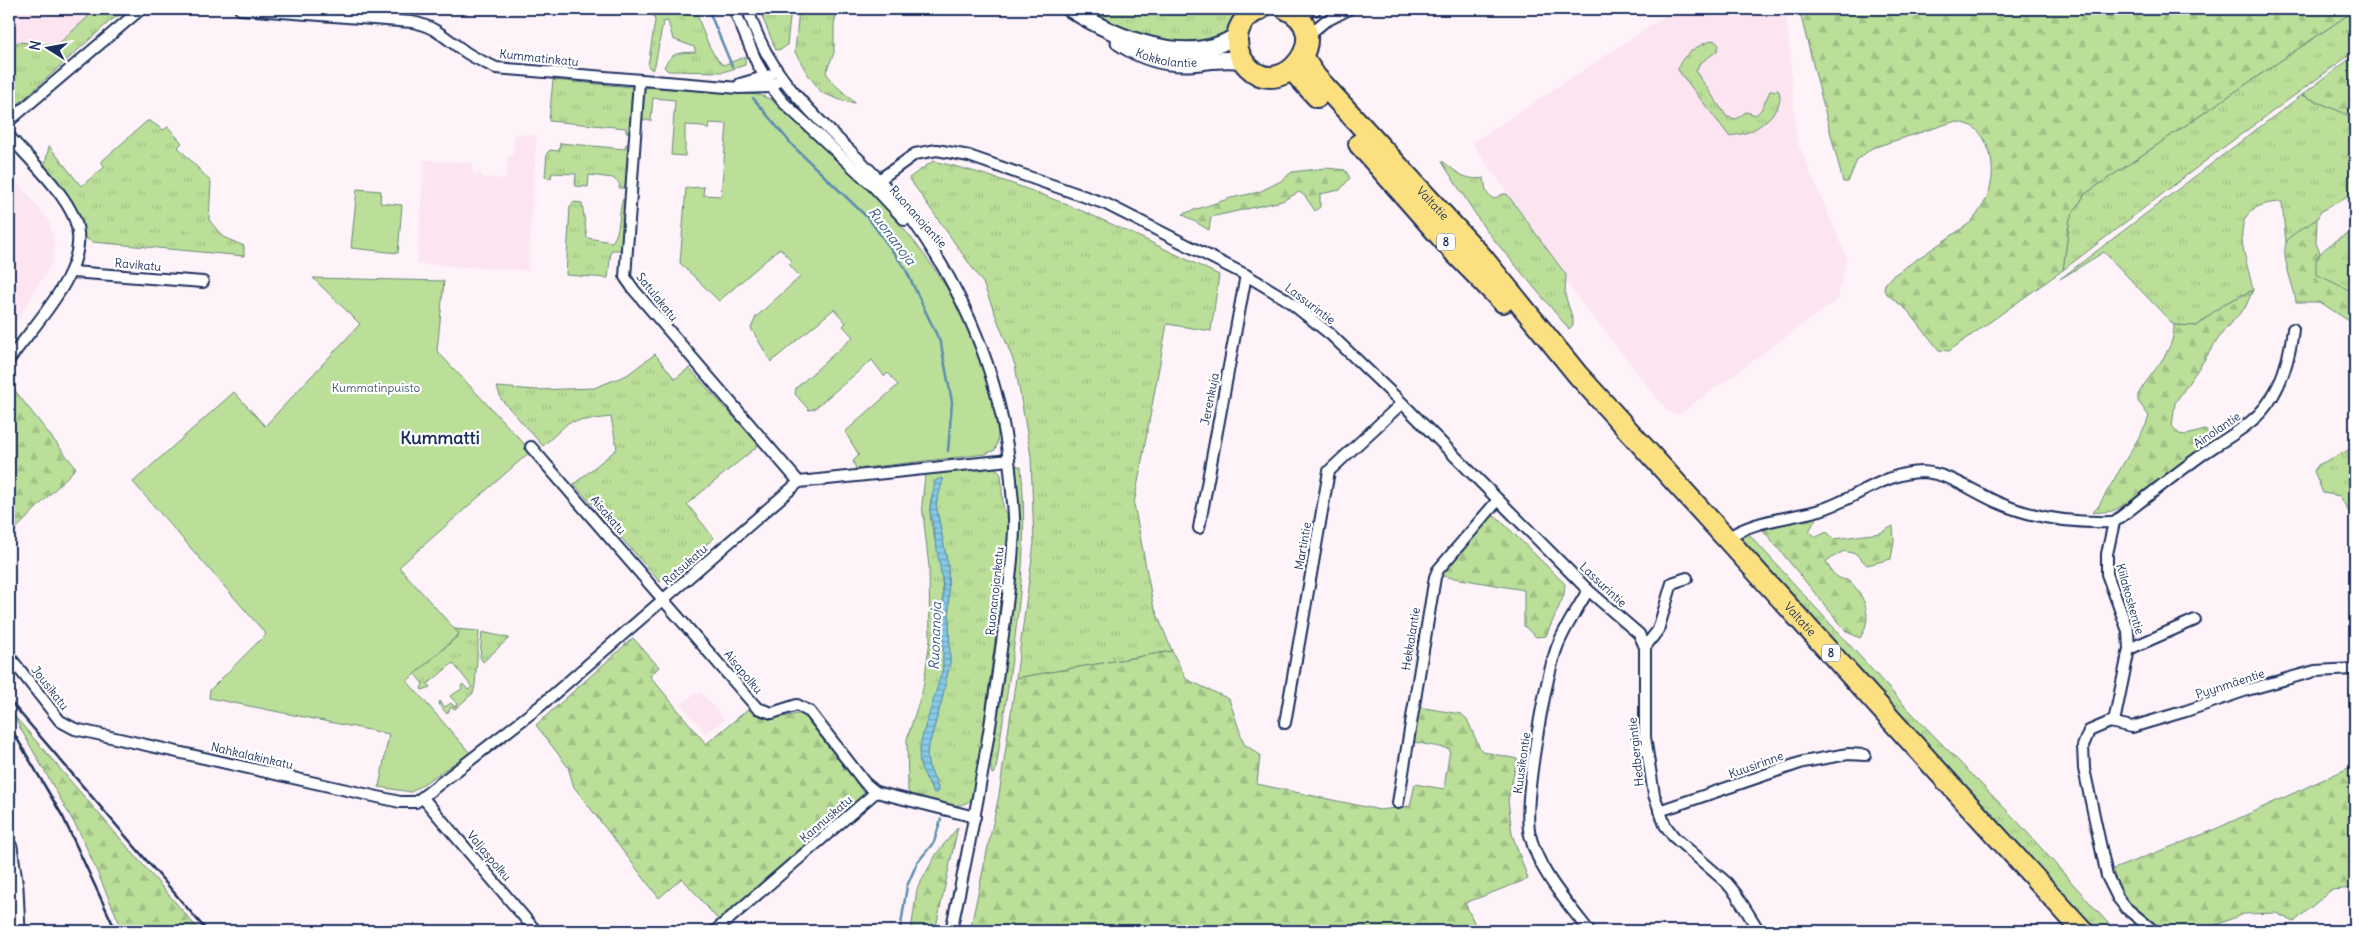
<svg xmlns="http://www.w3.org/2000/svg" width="2364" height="940" viewBox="0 0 2364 940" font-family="Delius,sans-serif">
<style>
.built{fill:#fce5f0}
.grass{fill:url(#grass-tufts);stroke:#6b877c;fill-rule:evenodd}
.forest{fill:url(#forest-firs);stroke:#6b877c}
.park{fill:#bbdf99;stroke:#6b877c}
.water{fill:url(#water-rules);stroke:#5b8cb0}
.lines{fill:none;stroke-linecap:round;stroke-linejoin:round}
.stream{stroke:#5b8cb0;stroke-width:2.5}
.street-casing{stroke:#1b2f5e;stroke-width:14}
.secondary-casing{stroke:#1b2f5e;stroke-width:19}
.highway-casing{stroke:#1b2f5e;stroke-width:24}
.street{stroke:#fff;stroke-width:10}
.secondary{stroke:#fff;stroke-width:15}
.highway{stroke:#fce080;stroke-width:20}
.rail{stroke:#1b2f5e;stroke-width:2.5}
.labels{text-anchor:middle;stroke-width:4.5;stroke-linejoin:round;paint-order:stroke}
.shield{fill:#fff;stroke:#5f6d8e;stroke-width:1}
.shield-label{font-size:11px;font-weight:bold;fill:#1b2f5e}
.street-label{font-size:12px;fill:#1b2f5e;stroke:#fff}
.park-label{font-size:12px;fill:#435b6d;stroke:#fff}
.water-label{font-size:14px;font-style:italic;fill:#3b5e87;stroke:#fff}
.district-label{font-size:18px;font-weight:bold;fill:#1b2f5e;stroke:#fff}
</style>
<defs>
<pattern id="grass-tufts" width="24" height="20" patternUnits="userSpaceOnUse" patternTransform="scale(1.25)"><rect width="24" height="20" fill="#bbdf99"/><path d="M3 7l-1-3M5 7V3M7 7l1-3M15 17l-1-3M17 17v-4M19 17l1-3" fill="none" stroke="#a0c086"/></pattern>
<pattern id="forest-firs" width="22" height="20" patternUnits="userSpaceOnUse" patternTransform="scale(1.25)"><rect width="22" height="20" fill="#bbdf99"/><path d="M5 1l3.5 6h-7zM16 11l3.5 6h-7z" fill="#a0c086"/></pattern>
<pattern id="water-rules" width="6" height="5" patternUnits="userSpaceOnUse" patternTransform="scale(1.25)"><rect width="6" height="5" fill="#85cae6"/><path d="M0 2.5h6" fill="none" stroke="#6ca4be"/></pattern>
</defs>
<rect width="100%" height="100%" fill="#fef3f8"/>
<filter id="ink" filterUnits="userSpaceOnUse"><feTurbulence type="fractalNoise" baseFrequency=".02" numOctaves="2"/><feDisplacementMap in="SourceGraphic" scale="10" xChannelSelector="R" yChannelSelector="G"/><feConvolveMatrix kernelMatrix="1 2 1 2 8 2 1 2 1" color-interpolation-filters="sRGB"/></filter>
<g filter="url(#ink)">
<g class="built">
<path d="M9,9h81l-4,5 2,3 -31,28 -39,-3 -9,9z"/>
<path d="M1676,9h110l11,132 50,116 -9,42 -160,116 -10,-3 -101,-128 -1,-9 -94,-132z"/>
<path d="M514,134l23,1 -9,136 -111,-7 7,-104 49,3v10l9,1v3l24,2 2,-23h5z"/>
<path d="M9,172l40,48 6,26 -3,17 -43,71z"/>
<path d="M701,692l23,27 -18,15 -25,-29 14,-12 2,3z"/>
</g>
<g class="grass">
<path d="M90,9h39l-19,12 -93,84 -8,3v-57l9,-9 39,3 31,-28 -3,-3z"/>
<path d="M652,9h43c7,18 13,43 28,56l22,-8v8l-22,7 -55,-1 -4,-4c8,-16 16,-14 32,-15l-2,-5 -21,-8 -5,-18 -5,1 -8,43 -3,5 -4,-4 7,-45z"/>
<path d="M759,9h32l-4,36 -5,4 -6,1z"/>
<path d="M799,9h38l-3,17v27l-8,19 5,9 24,22 -12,-2 -21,-8 -15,-20 -12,-21z"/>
<path d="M1086,9h150c-5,50 -78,34 -110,22 -14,-6 -27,-15 -40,-22z"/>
<path d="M2355,10v41l-138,101 -154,118 7,-52 15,-24z"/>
<path d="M1714,40l5,5 -2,6 -18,13 -3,8 31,45 9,2 10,-7 10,3 5,-5 9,-19 8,-1c10,16 -19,40 -33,43 -5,2 -10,1 -15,4l-52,-67c2,-15 22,-26 36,-30z"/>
<path d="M553,80l78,7 4,5 -3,40h-6v-4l-77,-7z"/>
<path d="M2302,95l53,23v74l-34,19 -4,8 -26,17 -5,7 -4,-41c-60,2 -37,49 -29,88l-29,14 -28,22 -22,-1 -70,-73 -44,27z"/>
<path d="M147,121h3l13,9 5,-3 14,16 -4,4 33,35 -2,38 14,17 21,9v10l-151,-14 -8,-4 -11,-31 -30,-38 5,-23 32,40 24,-19 -4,-5z"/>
<path d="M560,143l65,6 1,-5 5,1 -4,43h-8l1,-4 -7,-6 -24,-3 -1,12 -13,-1 1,-12 -24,-1 -1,5 -6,-1 2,-24 3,-3 9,1z"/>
<path d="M933,161c100,22 194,70 286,114l-8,56 -44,-7 -33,180 19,100 19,47 -156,27 18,-135 -3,-87 -16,-91 -32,-82 -74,-105z"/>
<path d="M1442,162h2c13,11 22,19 40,16l2,13 7,8 10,-5h4l59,81 -1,20 8,25v5l-4,4 -84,-100z"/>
<path d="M623,199l4,7 -4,44h-12l-3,28 -42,-3 4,-68 4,-5 8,1 5,35 25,4c9,-10 6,-30 11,-43z"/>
<path d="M2355,230v63l-37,-16c-14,-23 22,-38 37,-47z"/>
<path d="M655,354l20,25 14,-11 70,77 -72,59 27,34 -54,44 -86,-98 43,-35 -6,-32 -42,5 -26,24 -42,-47 -4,-12 39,3 58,-2 33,-13z"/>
<path d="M2355,447v77l-15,-28 -17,-3 -9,-22 4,-6z"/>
<path d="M1016,465l5,2c10,99 -11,198 -24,296l-2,10 -3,1 -2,-12 28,-214z"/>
<path d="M992,467l5,2 4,6 2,31 5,14 -1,33 -33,243c-12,19 -46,4 -63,0l-3,-5 -1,-52 16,-50 7,-49 -1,-73 -7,-63 3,-28 3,-3zM942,479l-6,26 12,61 2,96 -8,38 -15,52 1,12 10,24 -5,4c-26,-44 -5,-65 7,-109 5,-19 3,-40 3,-61 0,-17 0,-35 -2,-53 -3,-31 -24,-65 1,-90z"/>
<path d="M1747,532l157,173 112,115 99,111h-17l-102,-108 -255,-282 -1,-7z"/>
<path d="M454,629l25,2 -4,55 -2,7 -18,16 -4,-2 -4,7 -8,-10 1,-3 5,6 6,-4 4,4 2,-3 -7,-8 12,-7 -1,-3 2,-2 5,6 4,-3 -19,-24 -25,21 2,3 -7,3 -2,-1 2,-5 -8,-10 44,-39z"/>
<path d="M482,632l27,6 -26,24 -3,-5z"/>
<path d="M2219,924l3,7h-54z"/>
</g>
<g class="forest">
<path d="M1799,9h556v1l-270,184 -15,24 -7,52 -114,81 -10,-1 -31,-39 -22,-18 -2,-3 1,-6 6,-7 79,-54c21,-23 29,-51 16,-80 -8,-16 -16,-20 -33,-21l-81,26 -15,12 -9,22h-5z"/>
<path d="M2355,55v63l-53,-23z"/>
<path d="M1326,168l19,2 5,8 -10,12 -20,4v13l-5,4 -10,-15 -6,-4 -17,9 -71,16 -2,13 -27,-16 49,-16 28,-6 22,-11 11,-9z"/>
<path d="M2317,219l-1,24 4,10 -4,7v14l39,19v32l-35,-23h-24c-1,-16 -20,-52 -6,-65 8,-7 19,-12 27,-18z"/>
<path d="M2253,290l-8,18 -20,21 -50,74 -3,23 7,8 7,1 19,-5 12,10 -86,62 -19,9 -20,2 6,-6 48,-82 3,-9 -11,-15v-6c11,-22 37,-42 36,-70l22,1 28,-22z"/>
<path d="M9,383l67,85 -67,68z"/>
<path d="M1488,516l9,1 68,67 -1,11 -18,41 -10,1 -12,-11v-36l-87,-15z"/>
<path d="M1817,517l-8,14 7,6 11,-5 7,7 46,-6 13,-7 1,15 -3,18 -24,6 -11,-11 -12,-3 -18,10c5,11 10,19 23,19 16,17 25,37 11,58l-13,-6 -84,-102 42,-12z"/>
<path d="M633,638l26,29 -9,9 56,68 45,-37c13,16 33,10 51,6l63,81 -145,128 -38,-44 -23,20 -85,-111 -6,-20 -32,-42z"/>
<path d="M1172,651l14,28 43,20 15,45 16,11 -3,29 123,26 30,-4 5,-22 29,5 6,-40 -42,-8 10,-34 43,7 6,5 13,30 4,3 33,7 -9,41 4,34 16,45 -63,24 13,28h-508l29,-136 17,-117z"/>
<path d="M11,712l189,219h-77l-42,-96z"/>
<path d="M2355,765v123l-24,2 -37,32 -18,-9 -33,1 -24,10 -25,5 -26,2 -11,-2 -22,-18 -18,-21 -6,-20 98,-38z"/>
<path d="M958,827l-23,104h-24l6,-42 20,-36z"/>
</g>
<g class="park">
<path d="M645,87l115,8 10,4c93,81 193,170 220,295 4,18 12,39 5,56l-10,4 -129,15 -3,-8 6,-6 -14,-23 53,-47 -10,-12 -4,3 -12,-16 -58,49 -5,1 -14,-16 1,-6 57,-51 -10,-11 3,-3 -12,-14 -63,53 -20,-34 5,-11 44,-40 -11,-13 3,-3 -12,-13 -61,53 -39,-38 6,-75 18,-1 -1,8 18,1 6,-72 -17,-1 -1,7 -7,-4 -17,-1v31l-14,-1 4,-55 -22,-2 -2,23 -10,-2z"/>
<path d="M357,189l24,2 -1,12 22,2 -4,48 -47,-5z"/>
<path d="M313,278l131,3 -7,70 94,100 -132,116 60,67 -52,47 63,72 -59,39 -32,-5 10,-53 -180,-36 1,-8 56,-56 -133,-152 101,-90 31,34 95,-102z"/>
</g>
<path class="water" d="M941,478l2,2 -7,25 12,61 2,96 -8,38 -15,52 1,12 10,24v4l-4,1 -13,-25 -2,-11 2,-16 22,-73v-84l-13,-75 5,-28z"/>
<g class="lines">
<g class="stream">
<path d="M708,9l24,57"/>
<path d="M753,98l40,48 76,73 36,49 36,76 11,58 -4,49"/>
<path d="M900,931l7,-45 10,-23 17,-21 7,-23"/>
</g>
<defs>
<g id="street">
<path d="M240,9l172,13c26,5 35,18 55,31 9,6 19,10 29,15l243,20 32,-1 11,-8"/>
<path d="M734,9l23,54 12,21 15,19 88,82 33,35"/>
<path d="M748,9c27,94 109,134 163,209 57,79 92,165 100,262 1,16 4,34 3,50 -2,48 -10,95 -16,142 -12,87 -28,173 -47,259"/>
<path d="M1295,15l21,-6"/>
<path d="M1307,36l17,-14 25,-13"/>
<path d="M639,81l-14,196 9,13 165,192"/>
<path d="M740,84l31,-9"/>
<path d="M9,121l132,-112"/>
<path d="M9,136c21,24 55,55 66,84 18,47 -41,104 -66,140"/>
<path d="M872,185l43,-31 22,-4 32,6 137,48 140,71 40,24 44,35 72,69 186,187 51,44 6,13"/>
<path d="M72,272l131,10"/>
<path d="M531,447l226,261 15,5 25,-8 13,7 55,71 11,9"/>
<path d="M2114,522c28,-21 56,-44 85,-65 16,-12 34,-21 50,-34 29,-22 40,-59 44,-94"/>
<path d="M1199,528l47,-253"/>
<path d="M1727,539c21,-18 65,-21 93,-29 34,-10 65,-38 102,-38 28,1 53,21 77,31 36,16 77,20 115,19"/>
<path d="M1687,578l-15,5 -14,47 -13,17v90l9,58 11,30 9,12 53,46 9,11 23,37"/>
<path d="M1588,590c-10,19 -25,39 -32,60 -11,33 -34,154 -26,185 9,37 36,66 59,96"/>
<path d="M2129,649l66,-29"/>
<path d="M9,656l51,65 15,8 325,73h16l123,-95 260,-225 210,-22"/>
<path d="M2114,722l15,-73 -1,-18 -21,-57v-20l7,-32"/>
<path d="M1285,723l44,-252 73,-68"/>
<path d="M423,798l113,133"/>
<path d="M1398,803l37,-226 3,-7 60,-70"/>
<path d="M1659,811l144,-49 45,-8 17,1"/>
<path d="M715,931l161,-139 99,25"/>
<path d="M2154,931l-28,-23 -8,-10 -11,-22 -23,-107 -1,-23 6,-15 21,-9 22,5 54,-16 61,-21 68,-19 40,-2"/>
</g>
<g id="secondary">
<path d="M1070,9c44,28 119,60 167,26"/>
<path id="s1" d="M1119,42c20,14 45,22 70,21 18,-1 35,-6 53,-2"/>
<path d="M9,847l6,41 2,43"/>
</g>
<g id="highway">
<path d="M1260,9c-13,6 -23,16 -23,31 0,11 4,20 11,27 36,36 89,-35 38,-58"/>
<path id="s2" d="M1303,58l13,19 166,180 96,118 505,556"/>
<path d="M1292,70l25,27"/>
<path d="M1359,144l96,109 48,49"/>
</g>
</defs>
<use href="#street" class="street-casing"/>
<use href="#secondary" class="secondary-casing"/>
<use href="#highway" class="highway-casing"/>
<use href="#street" class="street"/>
<use href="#secondary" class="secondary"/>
<use href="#highway" class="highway"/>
<g class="rail">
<path d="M9,700l198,231"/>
<path d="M9,725l54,92 53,114"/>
</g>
</g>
</g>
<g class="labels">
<g class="shield">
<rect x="1437" y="233.5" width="18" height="17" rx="4"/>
<rect x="1822" y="644.5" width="18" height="17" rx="4"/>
</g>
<g class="shield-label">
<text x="1446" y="246">8</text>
<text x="1831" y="657">8</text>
</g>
<g class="street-label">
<text dy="4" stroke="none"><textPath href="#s1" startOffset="51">Kokkolantie</textPath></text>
<text transform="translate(539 58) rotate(6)" y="4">Kummatinkatu</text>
<text dy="4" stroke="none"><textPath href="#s2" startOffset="195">Valtatie</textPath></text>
<text transform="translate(918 217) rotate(48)" y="4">Ruonanojantie</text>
<text transform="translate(138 265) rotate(5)" y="4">Ravikatu</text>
<text transform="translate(657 297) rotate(51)" y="4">Satulakatu</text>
<text transform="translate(1310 304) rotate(37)" y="4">Lassurintie</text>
<text transform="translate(1210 399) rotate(-79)" y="4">Jerenkuja</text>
<text transform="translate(2217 430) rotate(-34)" y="4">Ainolantie</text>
<text transform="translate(608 515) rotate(49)" y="4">Aisakatu</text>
<text transform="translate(1303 546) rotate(-80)" y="4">Martintie</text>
<text transform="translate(685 565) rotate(-41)" y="4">Ratsukatu</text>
<text transform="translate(1603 585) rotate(43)" y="4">Lassurintie</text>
<text transform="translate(995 591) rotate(-84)" y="4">Ruonanojankatu</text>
<text transform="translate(2130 599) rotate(74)" y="4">Kiilakoskentie</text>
<text dy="4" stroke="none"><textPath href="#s2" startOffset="750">Valtatie</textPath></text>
<text transform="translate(1411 639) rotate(-81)" y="4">Hekkalantie</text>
<text transform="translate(743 672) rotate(50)" y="4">Aisapolku</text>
<text transform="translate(2230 684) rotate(-18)" y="4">Pyynmäentie</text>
<text transform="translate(50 688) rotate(52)" y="4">Jousikatu</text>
<text transform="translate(1636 752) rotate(-96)" y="4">Hedbergintie</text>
<text transform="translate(252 756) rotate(13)" y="4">Nahkalakinkatu</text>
<text transform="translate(1522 763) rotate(-82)" y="4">Kuusikontie</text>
<text transform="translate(1756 765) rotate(-20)" y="4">Kuusirinne</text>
<text transform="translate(826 819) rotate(-41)" y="4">Kannuskatu</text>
<text transform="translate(489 856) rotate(50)" y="4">Valjaspolku</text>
</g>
<g class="park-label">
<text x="376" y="392">Kummatinpuisto</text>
</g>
<g class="water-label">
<text transform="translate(892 236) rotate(53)" y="5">Ruonanoja</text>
<text transform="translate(935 636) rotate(-88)" y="5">Ruonanoja</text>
</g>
<g class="district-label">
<text x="440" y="444">Kummatti</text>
</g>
</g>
<rect width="2364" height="940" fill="none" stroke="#fff" stroke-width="30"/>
<rect x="15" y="15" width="2334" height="910" fill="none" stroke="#1b2f5e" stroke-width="2" filter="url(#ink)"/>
<g transform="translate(48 48) rotate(281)" stroke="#ffffff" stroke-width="4" paint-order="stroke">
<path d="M0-4L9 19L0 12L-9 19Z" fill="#1b2f5e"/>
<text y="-8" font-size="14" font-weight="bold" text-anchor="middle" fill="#1b2f5e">N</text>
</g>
</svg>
